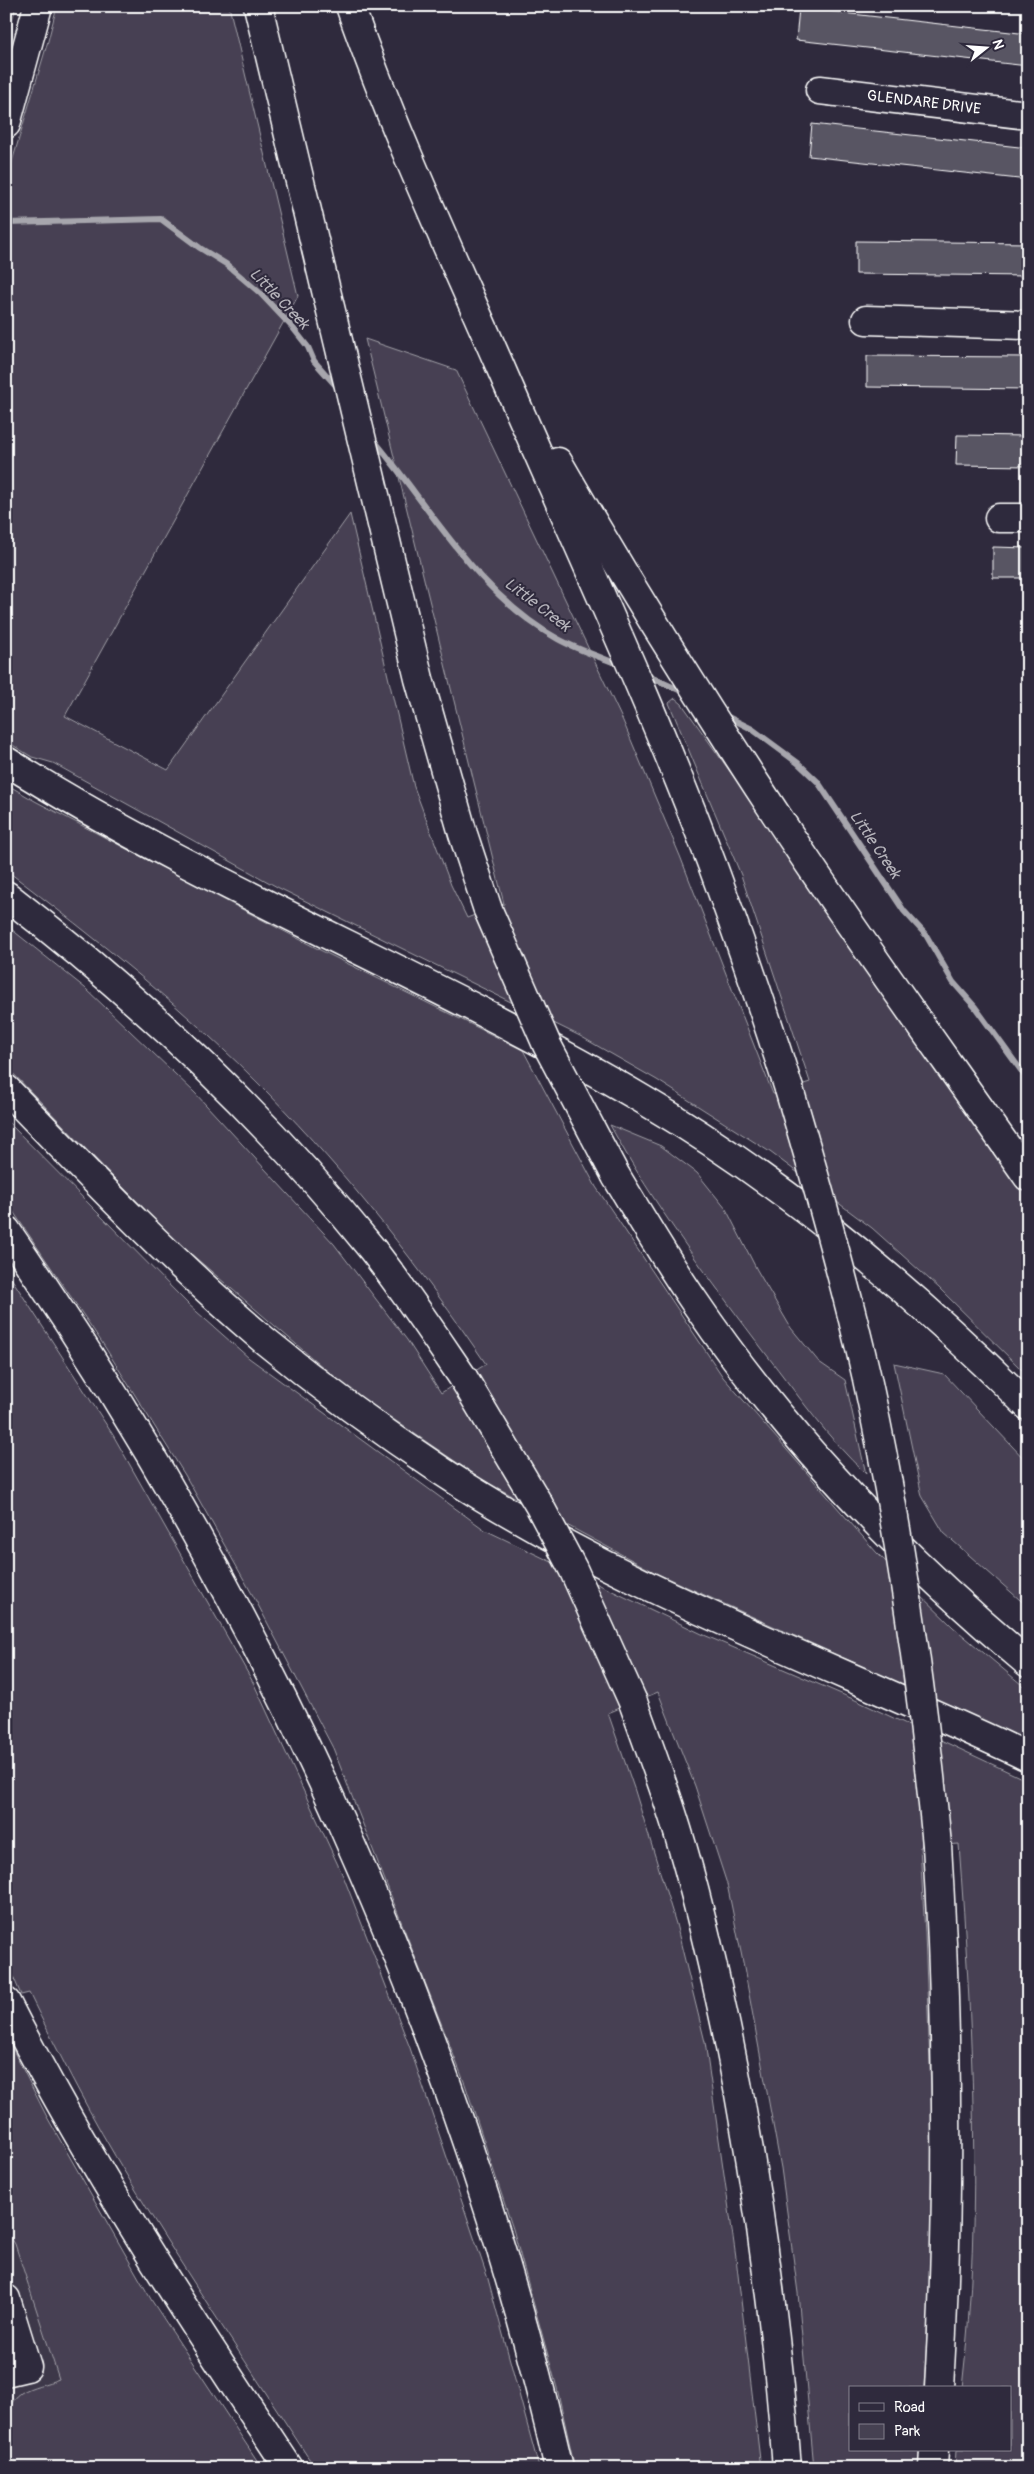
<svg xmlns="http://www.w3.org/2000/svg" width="1034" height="2474" viewBox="0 0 1034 2474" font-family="Pangolin,sans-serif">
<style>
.built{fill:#3c3749}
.green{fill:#464152;stroke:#a2a0a8}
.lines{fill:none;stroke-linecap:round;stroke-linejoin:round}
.stream{stroke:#a7a6ad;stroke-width:6}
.building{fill:#595564;stroke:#fff}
.minor-casing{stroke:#fff;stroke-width:31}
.highway-casing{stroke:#fff;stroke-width:31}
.minor{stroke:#2f2a3d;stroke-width:28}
.highway{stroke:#2f2a3d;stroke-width:28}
.highway-bridge-casing{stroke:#fff;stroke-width:31;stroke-linecap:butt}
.highway-bridge{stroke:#2f2a3d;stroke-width:28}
.labels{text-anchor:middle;stroke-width:4;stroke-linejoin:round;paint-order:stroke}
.street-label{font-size:15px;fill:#fff;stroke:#2f2a3d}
.water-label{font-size:16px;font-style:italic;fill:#b6b4bb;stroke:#2f2a3d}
</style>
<rect width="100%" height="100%" fill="#2f2a3d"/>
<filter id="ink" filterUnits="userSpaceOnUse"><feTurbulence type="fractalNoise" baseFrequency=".02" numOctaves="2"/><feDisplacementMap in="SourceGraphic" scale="10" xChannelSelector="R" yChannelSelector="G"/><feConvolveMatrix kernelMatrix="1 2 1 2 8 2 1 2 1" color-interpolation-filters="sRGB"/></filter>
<g filter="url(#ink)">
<path class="built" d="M6,2230l9,14 44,135 -39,14 -11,15 -3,8z"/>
<g class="green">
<path d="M6,6h10l-10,37z"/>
<path d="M57,6h172l69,290 -233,420 103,54 182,-256 64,273 37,98 16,33 37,-14 -139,-565 91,31 167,351 57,135 93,238 37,-12 -69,-207 -72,-172 6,-5 7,6 346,487v185l-89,-88 -67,-60 -102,-76 -113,-72 -77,-44 -301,-148 -226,-125 -21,-6 -26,-16v-559l42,-141z"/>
<path d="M6,784l29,17 285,149 203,100 73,137 127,190 154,176 76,74 75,63v54l-56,-28 -314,-142 -177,-95 -135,-92 -177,-152 -163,-169v-141l79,63 110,105 139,151 73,96 34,53 45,-29c-65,-96 -137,-188 -218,-271 -80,-82 -170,-153 -262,-223z"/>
<path d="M6,1120l182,184 61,54 236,172 219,105 149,64 175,82v687h-73l1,-18h54v-62h-48c21,-180 10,-364 -3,-544l-39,3 5,87 10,263 -11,191h-74v62h71l-1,18h-106l-16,-175 -17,-125 -37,-201 -17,-83 -32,-98 -37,-94 -50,21 27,78 41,133 29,118 31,216 25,210h-186l-18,-80 -44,-159 -48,-145 -132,-336 -77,-147 -71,-126 -82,-131 -97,-143z"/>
<path d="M610,1125l51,21 36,27 29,36 31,61 34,58 28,34 26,18 21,94c-38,-35 -68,-79 -100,-120 -55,-73 -112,-148 -156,-229z"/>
<path d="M6,1270l107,165 141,249 90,194 66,170 78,231 51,189h-224c-62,-96 -127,-191 -186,-289 -37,-60 -69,-123 -100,-186l-8,2 -15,-36z"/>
<path d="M894,1363l50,11 84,89v144l-84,-74 -22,-37z"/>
<path d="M6,2036l41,81 105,184 110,167h-256c0,-22 -6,-61 15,-75 11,-7 26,-9 38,-14l-44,-135 -9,-14z"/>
</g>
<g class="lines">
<g class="stream">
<path d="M6,223l155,-4 39,29 26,16 34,29 33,35 15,19 6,14 24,27"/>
<path d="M372,438c58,68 104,156 186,201 20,11 42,18 63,26"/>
<path d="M644,674l46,21"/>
<path d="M724,715l28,14 46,34 20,19 86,129 22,24 27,47 22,25 53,73"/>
</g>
</g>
<g class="building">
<path d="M799,8l229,26v32l-232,-26z"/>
<path d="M812,124l216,24v32l-219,-24z"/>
<path d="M856,241l172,2v33l-172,-2z"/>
<path d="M867,356l161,1v32l-161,-2z"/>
<path d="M957,435l71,1v30l-72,-1z"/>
<path d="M993,547l35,1v30h-35z"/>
</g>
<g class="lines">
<defs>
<g id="minor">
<path d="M820,90l208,25"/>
<path d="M866,320l162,5"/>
<path d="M999,518h29"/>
<path d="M6,2299l21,68 -21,5"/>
</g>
<g id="highway">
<path d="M258,6l161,673 44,155 25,76"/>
<path d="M350,6c43,123 97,239 149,358 72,167 150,332 214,503 27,73 52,147 76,222"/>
<path d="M6,124l32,-118"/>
<path d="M558,462c76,132 157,261 241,387 74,111 153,219 229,328"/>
<path d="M6,761c204,128 429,216 636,338 143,84 269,190 386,307"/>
<path d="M6,895c135,104 259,221 366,354 33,42 62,86 92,130"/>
<path d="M6,1089c83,86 166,173 258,251 57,47 117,91 179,132 182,119 389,192 585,285"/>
<path d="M616,1176c25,42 50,84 78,125 92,136 208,256 334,362"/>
<path d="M6,1230c259,374 451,794 553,1238"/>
<path d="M633,1702c15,42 31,84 44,127 20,65 35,132 49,198 30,146 50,293 61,441"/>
<path d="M937,1845c11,182 13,361 2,543"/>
<path d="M6,2002c83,163 182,314 283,466"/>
<path d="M933,2468l1,-18"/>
</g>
</defs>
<use href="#minor" class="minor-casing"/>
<use href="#highway" class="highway-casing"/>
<use href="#minor" class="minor"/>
<use href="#highway" class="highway"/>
<defs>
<g id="highway-bridge">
<path d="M488,910l59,135 69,131"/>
<path d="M789,1089c28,94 55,189 77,285 34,155 56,313 71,471"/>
<path d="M464,1379l75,126 34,64 60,133"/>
</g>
</defs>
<use href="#highway-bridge" class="highway-bridge-casing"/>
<use href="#highway-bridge" class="highway-bridge"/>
</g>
</g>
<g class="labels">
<g class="street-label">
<text transform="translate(924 102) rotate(7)" y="5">GLENDARE DRIVE</text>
</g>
<g class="water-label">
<text transform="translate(280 298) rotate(46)" y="6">Little Creek</text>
<text transform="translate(538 604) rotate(37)" y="6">Little Creek</text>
<text transform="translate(876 844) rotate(56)" y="6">Little Creek</text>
</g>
</g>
<rect width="1034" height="2474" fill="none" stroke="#2f2a3d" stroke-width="25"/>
<rect x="12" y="12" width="1009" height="2449" fill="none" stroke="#fff" stroke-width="2" filter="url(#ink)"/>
<rect x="849" y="2386" width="162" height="65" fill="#2f2a3d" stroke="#827f8b"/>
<rect x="859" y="2403" width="25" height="8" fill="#2f2a3d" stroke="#827f8b"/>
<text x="894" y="2412" font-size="15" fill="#ffffff">Road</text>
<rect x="859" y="2424" width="25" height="15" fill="#464152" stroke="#827f8b"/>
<text x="894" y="2436" font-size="15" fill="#ffffff">Park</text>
<g transform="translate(986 48) rotate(73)" stroke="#2f2a3d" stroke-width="4" paint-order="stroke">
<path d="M0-4L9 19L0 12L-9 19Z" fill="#ffffff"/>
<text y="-8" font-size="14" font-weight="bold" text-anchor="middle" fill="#ffffff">N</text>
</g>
</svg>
